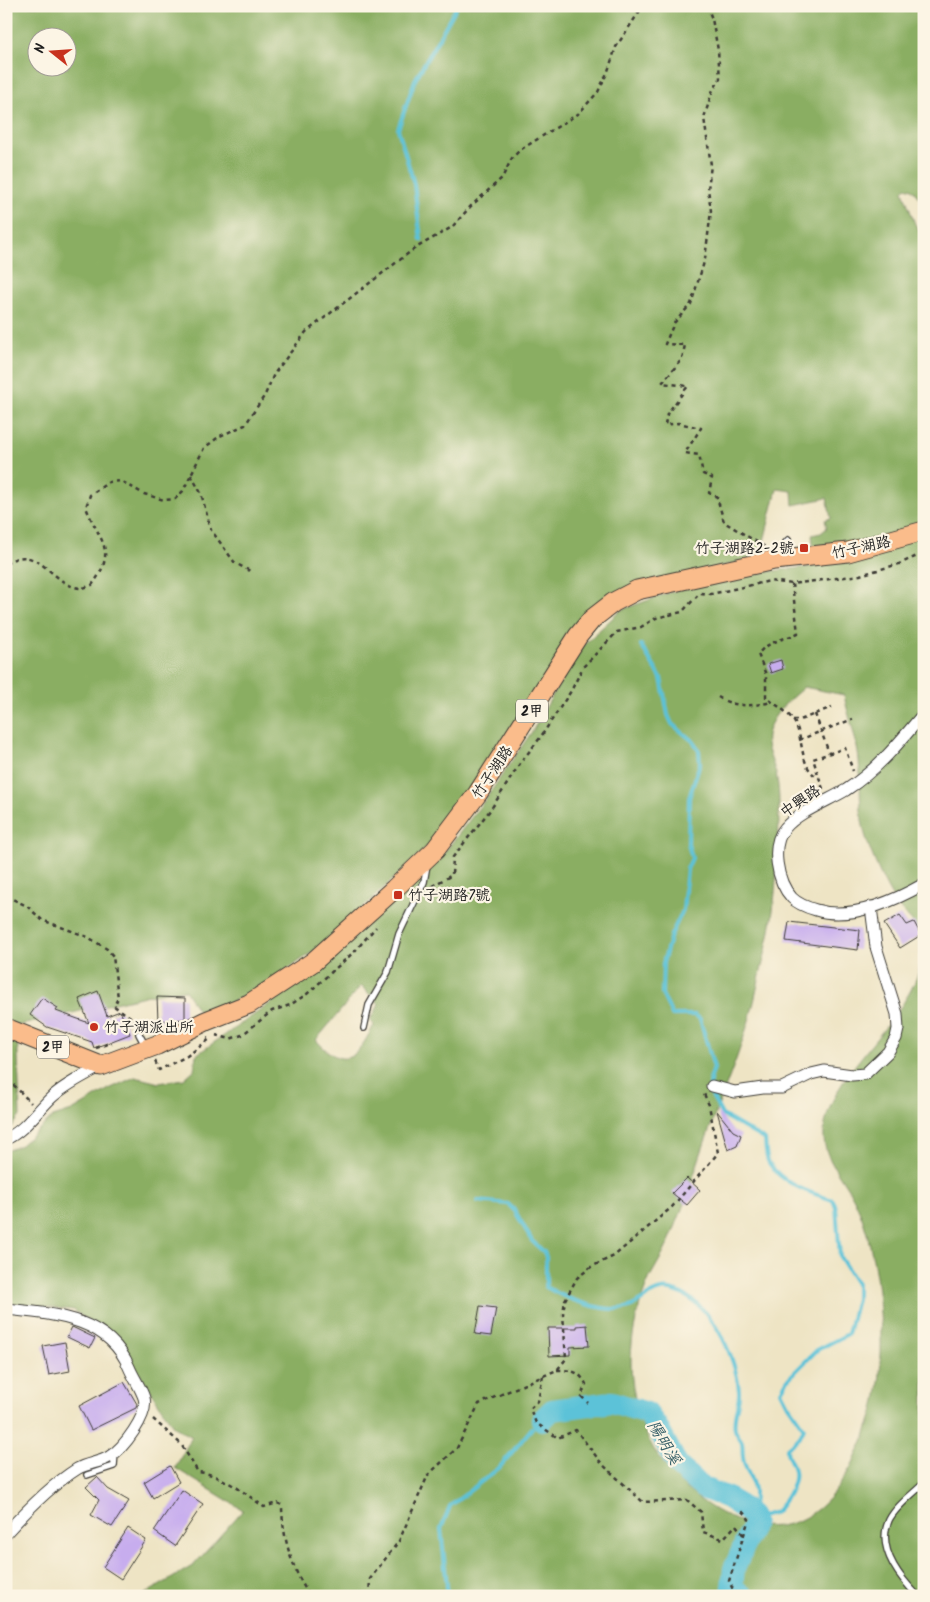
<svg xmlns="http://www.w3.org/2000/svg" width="930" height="1602" viewBox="0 0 930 1602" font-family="Kalam,'LXGW WenKai TC',sans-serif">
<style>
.forest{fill:#8aae62;stroke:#53653f;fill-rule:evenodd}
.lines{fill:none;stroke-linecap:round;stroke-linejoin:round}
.stream{stroke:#5bc2d8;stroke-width:4}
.river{stroke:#5bc2d8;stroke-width:22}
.building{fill:#c7adee}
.lane-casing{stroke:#3c3a35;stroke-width:8}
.street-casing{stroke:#3c3a35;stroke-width:13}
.primary-casing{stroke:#3c3a35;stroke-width:21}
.path{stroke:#3c3a35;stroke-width:2.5;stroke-dasharray:4 4;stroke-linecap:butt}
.lane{stroke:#fff;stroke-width:5.5}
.street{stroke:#fff;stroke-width:11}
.primary{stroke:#fabc8b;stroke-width:19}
.poi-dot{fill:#c8321e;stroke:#fcf5e5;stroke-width:2}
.labels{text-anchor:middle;stroke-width:4.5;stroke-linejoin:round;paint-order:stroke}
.shield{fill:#fcf5e5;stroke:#5f5d58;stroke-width:1}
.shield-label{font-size:14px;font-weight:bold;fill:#1c1c1c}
.street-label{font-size:15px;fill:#1c1c1c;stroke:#fcf5e5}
.poi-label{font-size:15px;fill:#1c1c1c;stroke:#fcf5e5;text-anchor:start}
.water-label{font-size:16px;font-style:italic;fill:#355e67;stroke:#fcf5e5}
</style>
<rect width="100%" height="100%" fill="#fcf5e5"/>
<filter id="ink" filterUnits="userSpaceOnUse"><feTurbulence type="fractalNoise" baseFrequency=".02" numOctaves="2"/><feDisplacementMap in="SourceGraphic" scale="10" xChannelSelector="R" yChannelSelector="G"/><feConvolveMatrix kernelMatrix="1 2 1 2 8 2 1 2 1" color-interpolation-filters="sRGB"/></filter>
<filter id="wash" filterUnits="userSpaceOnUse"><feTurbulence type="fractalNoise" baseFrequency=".0096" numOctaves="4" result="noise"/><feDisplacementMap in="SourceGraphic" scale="20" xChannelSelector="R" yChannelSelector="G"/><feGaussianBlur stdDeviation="1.12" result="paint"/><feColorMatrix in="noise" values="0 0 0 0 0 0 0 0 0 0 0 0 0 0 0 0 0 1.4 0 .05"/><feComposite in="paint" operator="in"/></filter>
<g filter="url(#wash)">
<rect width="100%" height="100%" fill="#eee4c4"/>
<path class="forest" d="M6,6h918v198l-12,-15 -6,-2 -3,4 12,33 9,15v1357h-782l52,-31 49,-55 -68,-42 17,-31 -19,-11 -49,-77 -50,-39 -68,-7v-152l15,-6 32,-28 19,-6 37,-22 26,-12 24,6 25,-4 10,-9 2,-15 101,-70 140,-123 48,-62 48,-70 45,-80 43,-40 56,-20 88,-18 51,-6 -4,-31 9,-2 6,-5 -2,-8 6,-2 -4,-20 -34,7 -1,-14 -15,-2 -13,52v15l-143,34 -100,128 -91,126 -101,96 -66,47 -59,28 -6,-4 -13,-21 -32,4 -136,32 3,90 -8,11 -6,2zM38,38h30v30h-30zM804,687l40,8c4,21 13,45 15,65 2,22 0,45 4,66 3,15 10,31 16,45 5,11 11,23 18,33 15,22 25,18 24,49 0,8 0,10 -2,18 -18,57 -92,104 -95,162 -2,25 21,47 31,68 25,51 35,161 17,215 -11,35 -32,82 -66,101 -55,31 -122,-20 -151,-66 -16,-26 -24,-61 -24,-91 0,-26 8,-59 19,-83 6,-11 13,-22 18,-33 17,-38 28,-78 42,-116 18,-49 38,-93 48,-144 5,-22 11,-44 14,-66 5,-36 7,-76 7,-113 0,-13 -1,-26 -5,-38 -4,-12 -10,-23 -6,-36 6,-19 21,-31 36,-44zM361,986l18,18 -9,16 4,5c-17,32 -28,48 -58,15z"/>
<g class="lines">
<g class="stream">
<path d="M421,240l-7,-56 -16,-55 17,-49 42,-74"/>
<path d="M641,645l20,33 7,37 4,9 22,18 5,9 1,12 -11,35 -1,46 4,14 -5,11 -4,41 -12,25 -8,28 -1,31 10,21h23l5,4 14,49 -4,12 1,14 11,21 43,25c1,6 0,17 4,23 13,21 41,30 64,37l3,8 4,49 17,27v15l-9,35 -31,16 -29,29 -7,12 7,14 16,23 -5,10 -12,10c-1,9 4,11 6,19 6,15 -8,34 -17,45l-24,7"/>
<path d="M478,1201l30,3 7,7 17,30 12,11 2,5v30c20,12 57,26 80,21 15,-3 27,-22 44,-18 39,8 66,65 69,101 1,12 -7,26 -4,38 0,4 5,8 7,13 1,5 0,10 1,15 1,10 7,18 10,28 3,9 0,21 -2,30"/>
<path d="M448,1596l-7,-67 9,-23 49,-38 33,-40"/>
</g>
<path class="river" d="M542,1420l10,-10 60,-8 35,11 11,15 20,38 25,22 25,10 15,10 8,7 3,8 -20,46 -2,18 11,9"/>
</g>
<g id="blocks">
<g class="building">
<path d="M781,660l2,9 -12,4 -3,-9z"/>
<path d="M900,915l7,10 7,-3 7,13 -21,13 -16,-24z"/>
<path d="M789,922l71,8 -2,20 -72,-9z"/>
<path d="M98,991l9,25 13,-5 10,23 -36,14 -2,-6 -45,-15 -17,-12 12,-17 16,10 -2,3 33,12 -10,-24z"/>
<path d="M157,997l28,1v21l-27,2z"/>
<path d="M717,1111l16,20 8,4 -4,11 -9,4z"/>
<path d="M687,1178l13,12 -13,15 -15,-12z"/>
<path d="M480,1306l16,2 -5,28 -16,-2z"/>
<path d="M587,1325l2,21 -19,1v8l-21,1 -1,-28h29v-2z"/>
<path d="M72,1327l23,11 -5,10 -23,-11z"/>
<path d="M65,1342l5,29 -21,4 -6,-29z"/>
<path d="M124,1382l13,22 -1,4 -45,22 -12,-24z"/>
<path d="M170,1466l9,16 -26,16 -9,-16z"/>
<path d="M97,1477l11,12 21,12 -17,26 -21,-12 8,-15 -13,-13z"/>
<path d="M182,1490l21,14 -28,42 -21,-15z"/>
<path d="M128,1528l18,12 -25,39 -18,-12z"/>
</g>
</g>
</g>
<g filter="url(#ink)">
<use href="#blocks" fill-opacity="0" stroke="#3c3a35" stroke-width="1"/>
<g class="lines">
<defs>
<g id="lane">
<path d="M775,555l13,-15"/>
<path d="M364,1028l5,-23 19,-33 11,-38 25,-52 3,-17"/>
<path d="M139,1034l7,13"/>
<path d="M87,1475l27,-9 1,-13"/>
<path d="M918,1596c-18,-18 -42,-48 -29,-76 7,-14 24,-26 35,-37"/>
</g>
<g id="street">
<path d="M924,713c-24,29 -47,57 -78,77 -18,11 -48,22 -61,38 -15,17 -8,54 7,70 6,6 17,10 24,12 35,11 78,-9 108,-26"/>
<path d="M712,1086l23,6 28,-4h19l29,-14 13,-3 28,4 13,-1 23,-22 8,-14 2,-9 -1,-15 -21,-67 -5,-40"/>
<path d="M6,1139c19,-9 31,-28 46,-42 14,-13 32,-21 49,-31"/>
<path d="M6,1309c47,5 102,8 123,58 4,10 12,21 15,31 5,17 -21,51 -35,59 -10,6 -22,6 -32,12 -24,15 -52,43 -71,64"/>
</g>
<path id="primary" d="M6,1028l95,38 56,-21 49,-24 43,-17 64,-42 81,-73 41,-39 43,-57 100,-157 14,-17 22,-17 23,-12 137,-30 74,-8 76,-21"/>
</defs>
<use href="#lane" class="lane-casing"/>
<use href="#street" class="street-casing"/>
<use href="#primary" class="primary-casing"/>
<g class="path">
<path d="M707,6l5,13 6,31 2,29 -8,13 -8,26 7,47 -3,24 3,22 -6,48 -14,45 -17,19 -9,21 20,1 -3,14 -20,24 26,3 -21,28 -2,11 13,-2 23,5 -16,25 14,2 4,19 9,4 -3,15 8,4 7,25 41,25"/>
<path d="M191,475l10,18 10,37 24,33 17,9"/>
<path d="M6,564c31,-24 48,24 75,24 3,0 8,-2 11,-3 27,-36 6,-45 -6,-78l4,-12 19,-13 12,-1 23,13 20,6 11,-1 8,-8 21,-43 16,-12 25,-11 20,-30 9,-21 32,-42 108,-83 38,-22 19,-21 31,-28 10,-20 8,-8 58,-36 20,-22 10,-21 8,-24 27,-41"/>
<path d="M792,584l6,49c-15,7 -30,8 -40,21l8,21v22c8,7 21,14 27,23 12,17 5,48 26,58"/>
<path d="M718,697c17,11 35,9 54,5"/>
<path d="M815,714l14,39"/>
<path d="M793,720h7l32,-13"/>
<path d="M799,740l54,-21"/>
<path d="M823,789l-10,-30 32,-11 8,23"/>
<path d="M432,886l20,-11 1,-18 38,-48 30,-47 19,-24 31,-47 12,-24 34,-35 24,-5 15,-9 26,-6 18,-19 11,1 59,-13 22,3 68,-9 39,-11 25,-11"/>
<path d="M6,896l21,10 15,14 46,17 19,12 6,7 5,42 -4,8 28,19 4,-1 5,7"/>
<path d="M216,1035l14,4 12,-4 30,-24 18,-6 17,-11 48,-43 21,-24"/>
<path d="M96,1048l16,-5"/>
<path d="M155,1061l4,9 28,-14 23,-17 -3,-1"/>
<path d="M8,1079l23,24"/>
<path d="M557,1370c15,0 22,1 29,14l-5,12 7,7"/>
<path d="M543,1376l-5,25 -8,8 6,14 22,15 18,-8 26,34 41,38 44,-2 14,12 2,20 20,7 13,-14 8,11"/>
<path d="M153,1419l28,25 17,28c23,2 47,21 66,35l13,-4 5,2c0,31 10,65 28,91"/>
<path d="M369,1596l1,-17 29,-38 29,-66 29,-27 22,-44 78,-34 9,-11 -3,-45 2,-14 12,-22 14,-11 23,-11 58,-49 46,-54 -9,-48 -5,-11"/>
<path d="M736,1596l-7,-15 20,-62 -8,-9"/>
</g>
<use href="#lane" class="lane"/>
<use href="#street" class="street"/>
<use href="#primary" class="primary"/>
</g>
</g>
<g class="poi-dot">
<rect x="799" y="543" width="10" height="10" rx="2.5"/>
<rect x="393" y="890" width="10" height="10" rx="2.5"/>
<circle cx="94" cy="1027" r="5"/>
</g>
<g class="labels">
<g class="shield">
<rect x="516" y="699.5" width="32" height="23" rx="4"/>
<rect x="37" y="1035.5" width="32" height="23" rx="4"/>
</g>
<g class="shield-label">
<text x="532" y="716">2甲</text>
<text x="53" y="1052">2甲</text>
</g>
<g class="street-label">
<text transform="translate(861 547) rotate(-12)" y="5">竹子湖路</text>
<text transform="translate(492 772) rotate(-56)" y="5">竹子湖路</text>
<text transform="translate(800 801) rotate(-34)" y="5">中興路</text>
</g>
<g class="poi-label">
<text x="794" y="553" text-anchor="end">竹子湖路2-2號</text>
<text x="408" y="900">竹子湖路7號</text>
<text x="104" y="1032">竹子湖派出所</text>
</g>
<g class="water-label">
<text transform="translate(665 1442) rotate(59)" y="6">陽明溪</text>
</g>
</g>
<rect width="930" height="1602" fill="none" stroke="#fcf5e5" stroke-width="25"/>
<g transform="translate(52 52) rotate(287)"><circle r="24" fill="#fcf5e5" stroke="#a29e95"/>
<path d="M0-4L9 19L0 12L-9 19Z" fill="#c8321e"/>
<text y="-8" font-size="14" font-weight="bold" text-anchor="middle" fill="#1c1c1c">N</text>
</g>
</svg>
